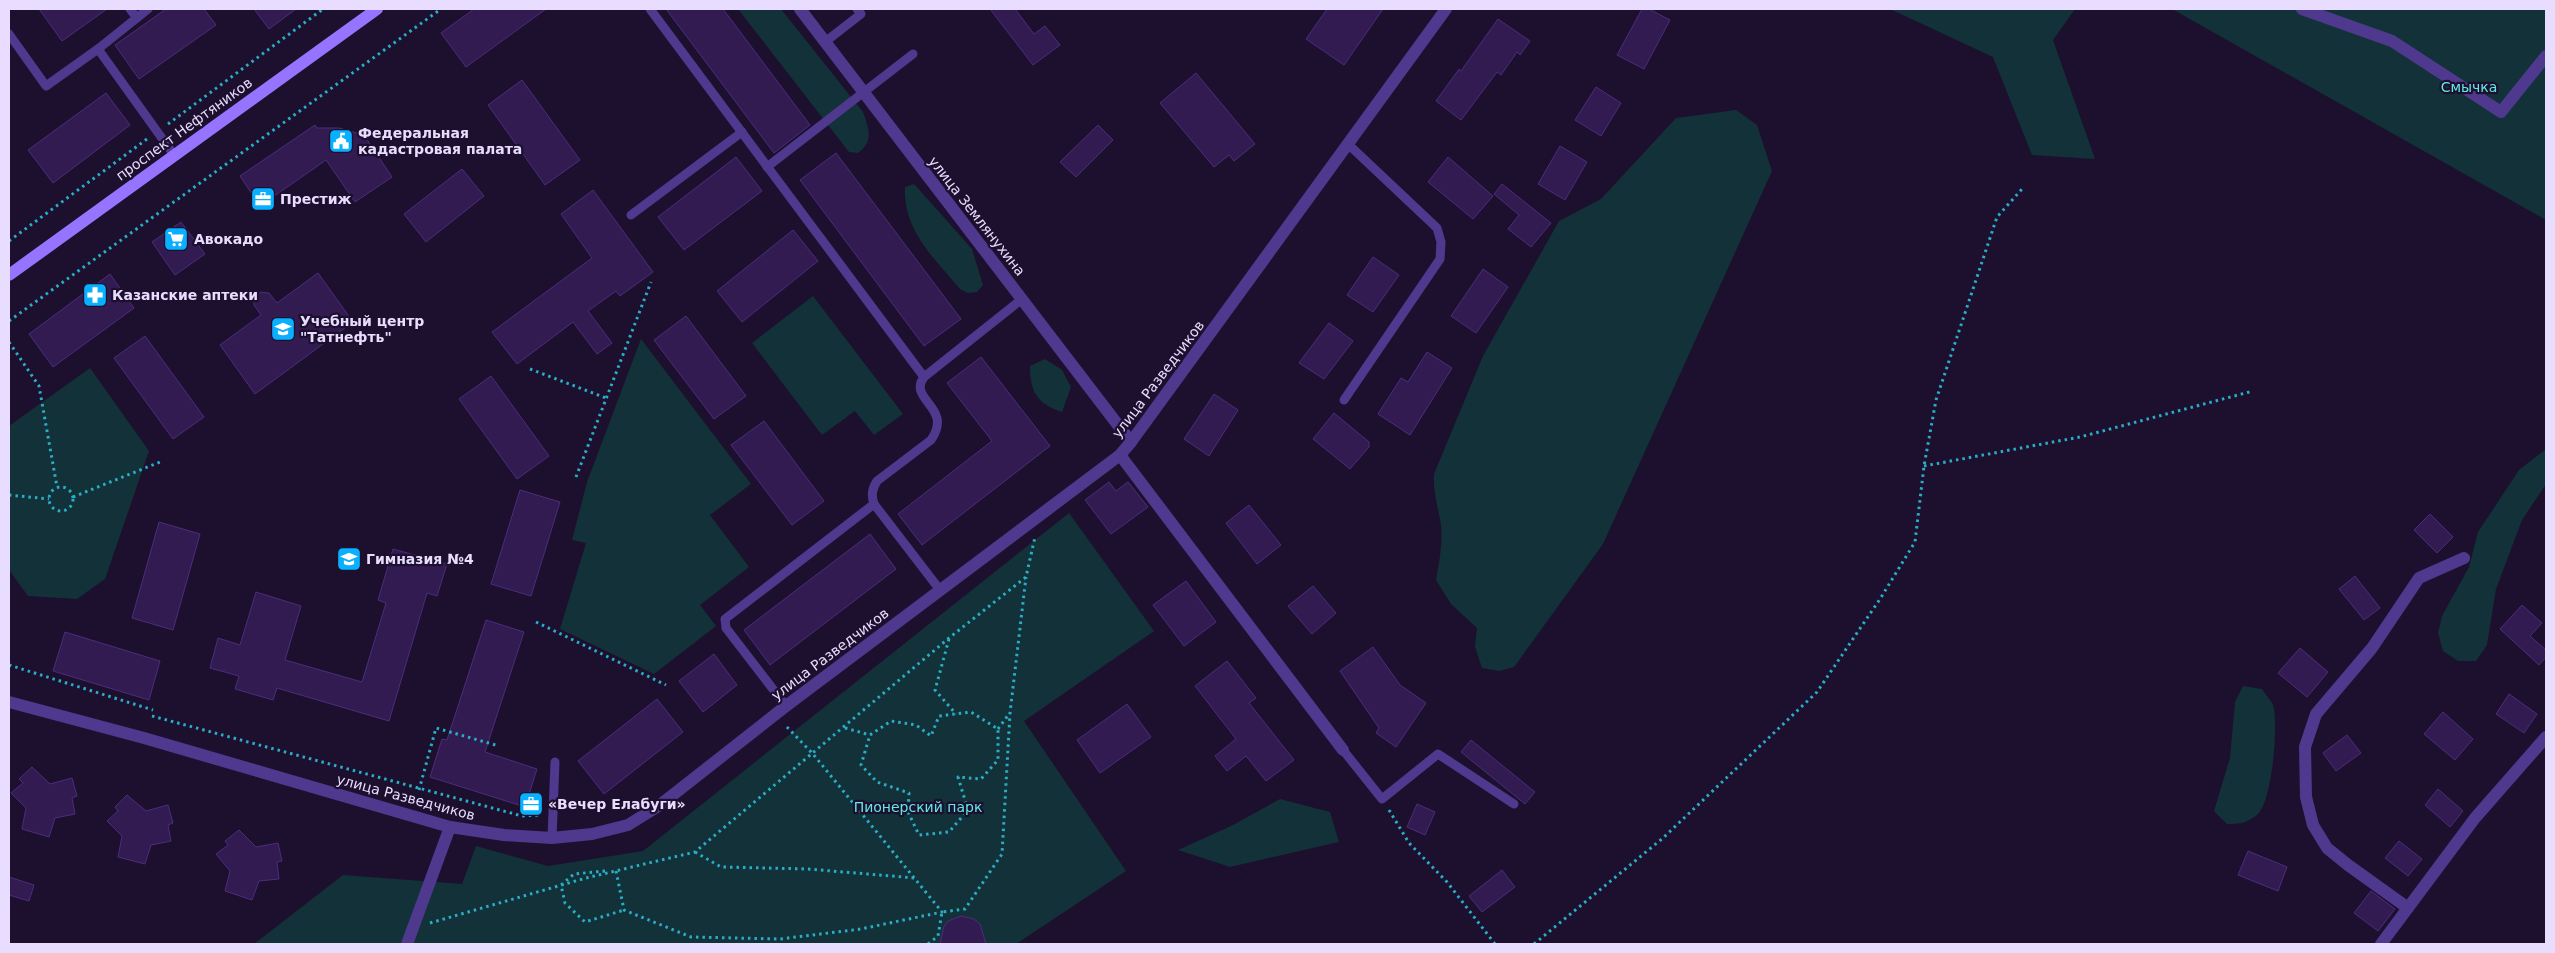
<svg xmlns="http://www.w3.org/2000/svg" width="2555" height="953" viewBox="0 0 2555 953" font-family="'DejaVu Sans',sans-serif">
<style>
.green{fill:#133138}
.building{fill:#321b50;stroke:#4e2c7d}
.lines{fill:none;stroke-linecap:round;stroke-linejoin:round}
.path{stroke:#2aadc6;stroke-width:3;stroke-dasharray:2.5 4;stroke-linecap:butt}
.service{stroke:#4f398f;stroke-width:9}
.minor{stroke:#4f398f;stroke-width:12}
.tertiary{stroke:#4f398f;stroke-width:12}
.secondary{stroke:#9674ff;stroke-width:12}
.labels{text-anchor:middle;stroke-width:4.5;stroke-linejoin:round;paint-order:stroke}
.park-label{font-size:14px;fill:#61e7e4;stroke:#1c102e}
.street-label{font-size:14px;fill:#e8ddff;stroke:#1c102e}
.poi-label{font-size:14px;font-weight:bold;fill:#e8ddff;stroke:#1c102e;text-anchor:start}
</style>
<rect width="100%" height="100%" fill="#1c102e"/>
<g class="green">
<path d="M738,9h43l82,103c6,17 11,29 -5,41l-9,-1z"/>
<path d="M1890,9h185l-22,31 42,119 -63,-4 -39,-98z"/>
<path d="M2172,9h374v211z"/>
<path d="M1736,110l21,15 15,46 -169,373 -89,123 -15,4 -17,-3 -7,-21 2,-19 -26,-24 -15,-24c3,-18 7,-37 5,-55 -3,-18 -8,-33 -7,-51l49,-118 76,-135 42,-22 75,-81z"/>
<path d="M914,184l58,65 11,36 -6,7 -9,1 -8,-4c-26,-31 -57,-59 -55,-102z"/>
<path d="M813,296l90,118 -29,21 -19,-24 -33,24 -70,-92z"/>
<path d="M641,339l110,145 -41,31 39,52 -49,38 16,21 -62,48 -94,-45 26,-86 -14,-3 15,-58z"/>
<path d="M1045,359l17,11 9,17 -9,25c-25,-8 -32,-20 -32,-46z"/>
<path d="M90,368l59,83 -44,128 -28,20 -49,-3 -19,-26v-144z"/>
<path d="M2546,449v35l-24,36 -26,69 -9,56 -11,16h-18l-15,-10 -5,-18 4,-17 27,-49 9,-35 41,-62z"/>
<path d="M1069,513l85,118 -130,90 102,150 -110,73h-762l89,-69 119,9 14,-38 72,20 95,-15z"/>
<path d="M2243,686l19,3c3,5 9,11 11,16 6,18 -1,96 -15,109 -10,9 -18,10 -31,10l-13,-13 16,-53 5,-56z"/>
<path d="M1280,799l50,13 9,30 -109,25 -52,-17 53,-24z"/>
</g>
<g class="building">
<path d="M39,9h68l-45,32z"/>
<path d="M166,9h38l12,16 -77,54 -24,-34z"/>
<path d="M254,9h42l-27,20z"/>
<path d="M474,9h72l-80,58 -25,-34z"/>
<path d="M666,9h57l87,116 -36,28z"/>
<path d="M990,9h25l19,25 11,-8 15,19 -27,20z"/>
<path d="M1327,9h56l-39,56 -38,-26z"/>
<path d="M1642,9h7l21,11 -26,49 -27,-14z"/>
<path d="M1498,19l32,22 -10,14 -3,-3 -16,23 -4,-3 -36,48 -25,-19 23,-32 2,2z"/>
<path d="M1196,73l59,71 -21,17 -5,-6 -15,12 -54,-64z"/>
<path d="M522,80l58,80 -35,25 -57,-80z"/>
<path d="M1596,87l25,16 -20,33 -26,-16z"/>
<path d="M106,93l24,32 -77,58 -25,-33z"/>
<path d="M315,125l2,3h22l25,7 28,42 -37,25 -29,-42 -66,46 -20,-30z"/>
<path d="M1098,125l15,15 -37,37 -16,-15z"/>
<path d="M1560,146l27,16 -22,38 -27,-16z"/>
<path d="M836,153l125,166 -37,27 -124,-166z"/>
<path d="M736,157l26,34 -78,59 -26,-33z"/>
<path d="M1448,157l45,39 -20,23 -45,-37z"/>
<path d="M462,169l22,27 -58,46 -22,-28z"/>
<path d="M1502,184l49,39 -20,24 -23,-18 11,-14 -25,-21z"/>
<path d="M593,190l60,82 -33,24 -4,-5 -28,20 24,32 -15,11 -24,-32 -56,42 -25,-32 100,-74 -31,-44z"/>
<path d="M181,222l24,32 -30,21 -23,-33z"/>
<path d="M793,230l25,31 -76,61 -25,-31z"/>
<path d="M1373,257l26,18 -26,37 -26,-17z"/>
<path d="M1483,269l25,18 -32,46 -25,-17z"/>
<path d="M318,273l35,49 -98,72 -35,-49 41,-30 -7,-10v-8l7,-5 8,1 8,10z"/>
<path d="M110,274l24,34 -81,59 -24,-33z"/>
<path d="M686,316l60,80 -32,23 -60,-79z"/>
<path d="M1329,323l24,18 -29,38 -25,-16z"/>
<path d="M145,336l59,81 -31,22 -59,-81z"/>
<path d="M1427,352l25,16 -42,67 -32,-21 23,-36 7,4z"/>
<path d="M981,357l69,89 -128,99 -24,-31 94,-73 -45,-58z"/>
<path d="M491,376l58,80 -32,23 -58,-80z"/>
<path d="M1214,394l24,16 -29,46 -25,-17z"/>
<path d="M1334,413l35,29v5l-19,22 -37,-30z"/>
<path d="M764,421l60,80 -32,24 -61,-80z"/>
<path d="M1109,482l7,9 12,-9 20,25 -37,27 -26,-34z"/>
<path d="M520,490l40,12 -29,94 -40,-12z"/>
<path d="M1249,505l32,40 -24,19 -31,-41z"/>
<path d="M2430,514l23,23 -16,16 -23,-23z"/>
<path d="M159,522l41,12 -27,96 -41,-12z"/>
<path d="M870,534l26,35 -126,96 -26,-35z"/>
<path d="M393,549l54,15 -10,32 -10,-3 -38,128 -112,-33 -4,12 -38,-11 4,-13 -29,-8 8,-30 22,7 16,-53 45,14 -16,54 77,22 24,-79 -8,-3z"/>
<path d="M2355,576l25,32 -16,12 -25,-31z"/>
<path d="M1186,581l30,41 -32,24 -31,-41z"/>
<path d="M1313,586l23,27 -24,21 -24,-28z"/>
<path d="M2522,605l20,18 -12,13 16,14v7l-7,8 -39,-36z"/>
<path d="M486,620l38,12 -39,120 52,17 -12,38 -95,-30 12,-38 5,1z"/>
<path d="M65,632l95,29 -11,39 -96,-29z"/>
<path d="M1373,647l27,38 26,18 -30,44 -20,-14 3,-5 -39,-57z"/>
<path d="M2300,648l28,24 -21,25 -29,-24z"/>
<path d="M714,654l23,31 -34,27 -24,-31z"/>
<path d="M1227,661l29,37 -7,5 45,57 -28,21 -20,-25 -19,15 -12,-15 21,-17 -41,-53z"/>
<path d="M2509,694l28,20 -13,19 -28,-19z"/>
<path d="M657,699l26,33 -79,62 -26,-33z"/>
<path d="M1127,704l24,33 -51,36 -23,-33z"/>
<path d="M2443,712l30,27 -18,21 -31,-26z"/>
<path d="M2347,735l14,18 -25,18 -13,-18z"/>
<path d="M1471,740l64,52 -10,12 -64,-52z"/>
<path d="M32,767l18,17 22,-6 5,18 -5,2 3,16 -20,4 -6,19 -27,-8 4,-21 -15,-15 12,-10 -4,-4z"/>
<path d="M2438,789l25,22 -13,16 -25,-22z"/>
<path d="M127,795l19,16 22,-6 5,18 -5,2 3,16 -20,4 -6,19 -27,-7 4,-21 -15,-15 11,-10 -3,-4z"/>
<path d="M1417,804l18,8 -10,23 -18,-8z"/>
<path d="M239,830l17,17 22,-4 4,18 -5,1 2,17 -20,2 -7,19 -27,-9 5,-20 -14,-17 12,-9 -3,-4z"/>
<path d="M2399,841l23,18 -14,17 -23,-18z"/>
<path d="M2248,851l39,16 -9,24 -40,-16z"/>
<path d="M1502,870l13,17 -33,25 -13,-16z"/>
<path d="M9,877l25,8 -5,16 -20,-6z"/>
<path d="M2371,891l24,18 -17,22 -24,-18z"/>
<path d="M961,916l13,3 6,5 6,20h-46l4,-18 4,-5z"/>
</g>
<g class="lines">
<g class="path">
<path d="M168,124l155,-115"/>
<path d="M9,241l138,-102"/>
<path d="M9,321l432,-312"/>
<path d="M9,342l30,44 18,101"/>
<path d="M530,369l76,29"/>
<path d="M1924,466l156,-29 173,-46"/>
<path d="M576,477l75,-195"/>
<circle cx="61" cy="499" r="12"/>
<path d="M9,495l40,4"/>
<path d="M73,497l87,-35"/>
<path d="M536,622l130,63"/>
<path d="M949,639l-14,51 21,24"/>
<path d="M9,665l144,45"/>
<path d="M152,716l370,100 18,-1"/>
<path d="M845,728l25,7 21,-14 25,4 15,11 8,-20 32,-4 27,17v31l-17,19 -23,-2 10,33 -19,22 -30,3 -11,-23 1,-19 -32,-11 -16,-17 9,-30"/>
<path d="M998,729l11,-15"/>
<path d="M419,790l17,-62 63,18"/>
<path d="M1389,810l20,33 38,39 48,62"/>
<path d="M695,852l26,15 87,2 107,9"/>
<path d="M605,871l-31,3 -13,11 4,18 20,19 39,-12"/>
<path d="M616,871l8,39 67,27 89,2 81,-10 81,-17 -129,-158 -27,-28"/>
<path d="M430,923l156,-45 109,-26 254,-214 77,-61 9,-40"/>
<path d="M928,944l10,-8 4,-24 23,-3 37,-55 8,-141 16,-136"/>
<path d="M1534,944l129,-106 154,-146 63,-93 35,-57 9,-76 12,-66 61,-183 25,-28"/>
</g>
<g class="service">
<path d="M130,9l7,9"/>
<path d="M650,9l274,368"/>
<path d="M9,34l37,52 52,-37 76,106"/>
<path d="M825,42l36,-28 -4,-5"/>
<path d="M98,49l50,-40"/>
<path d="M767,167l146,-113"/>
<path d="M631,215l111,-83"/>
<path d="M1344,400l96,-141 1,-17 -4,-14 -88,-83"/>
<path d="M940,590l-66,-86c-3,-9 -2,-15 3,-23l54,-41c23,-33 -24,-40 -7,-63l98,-78"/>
<path d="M786,706l-60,-78 -1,-9 149,-115"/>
<path d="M1343,750l39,49 56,-45 76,50"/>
<path d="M552,838l3,-76"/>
</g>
<g class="minor">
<path d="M800,9l331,433"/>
<path d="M2302,9l90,32 109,71 45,-56"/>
<path d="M1120,455l223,295"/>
<path d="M2408,908l-60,-43 -21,-17 -14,-23 -7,-28 -1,-50 11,-33 56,-66 47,-70 45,-20"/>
<path d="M407,944l43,-117"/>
<path d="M2381,944l94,-126 71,-81"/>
</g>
<path class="tertiary" d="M9,702l135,36 306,89 54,8 48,3 40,-4 36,-9 32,-20 126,-99 334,-251 11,-13 315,-433"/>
<path class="secondary" d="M9,275l368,-266"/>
</g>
<defs>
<symbol id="civic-square" viewBox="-11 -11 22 22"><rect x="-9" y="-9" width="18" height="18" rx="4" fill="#09b0ff" stroke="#1c102e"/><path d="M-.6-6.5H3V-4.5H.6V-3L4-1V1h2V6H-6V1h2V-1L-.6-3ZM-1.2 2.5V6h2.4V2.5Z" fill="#fff"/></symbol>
<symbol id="office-square" viewBox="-11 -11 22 22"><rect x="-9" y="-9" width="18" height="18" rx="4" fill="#09b0ff" stroke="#1c102e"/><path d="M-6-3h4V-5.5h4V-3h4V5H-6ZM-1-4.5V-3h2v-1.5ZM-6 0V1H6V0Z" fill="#fff"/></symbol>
<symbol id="supermarket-square" viewBox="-11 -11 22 22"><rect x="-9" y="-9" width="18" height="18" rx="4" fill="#09b0ff" stroke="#1c102e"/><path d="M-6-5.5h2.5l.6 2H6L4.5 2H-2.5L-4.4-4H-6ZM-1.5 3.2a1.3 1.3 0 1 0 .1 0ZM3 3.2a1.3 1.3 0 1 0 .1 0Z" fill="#fff"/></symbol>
<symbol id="pharmacy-square" viewBox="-11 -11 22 22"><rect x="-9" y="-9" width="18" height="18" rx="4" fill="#09b0ff" stroke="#1c102e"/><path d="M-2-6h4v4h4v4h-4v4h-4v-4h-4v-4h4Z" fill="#fff"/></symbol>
<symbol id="school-square" viewBox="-11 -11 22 22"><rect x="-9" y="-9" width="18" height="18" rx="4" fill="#09b0ff" stroke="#1c102e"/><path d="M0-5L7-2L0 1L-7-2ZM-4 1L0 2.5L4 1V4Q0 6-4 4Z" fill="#fff"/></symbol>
</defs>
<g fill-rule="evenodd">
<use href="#civic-square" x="327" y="127" width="28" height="28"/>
<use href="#office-square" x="249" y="185" width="28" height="28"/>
<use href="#supermarket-square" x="162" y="225" width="28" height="28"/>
<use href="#pharmacy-square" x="81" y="281" width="28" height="28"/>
<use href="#school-square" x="269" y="315" width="28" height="28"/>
<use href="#school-square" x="335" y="545" width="28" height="28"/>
<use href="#office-square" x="517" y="790" width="28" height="28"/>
</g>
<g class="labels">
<g class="park-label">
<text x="2469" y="92">Смычка</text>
<text x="918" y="812">Пионерский парк</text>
</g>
<g class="street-label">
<text transform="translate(184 129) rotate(-36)" y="5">проспект Нефтяников</text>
<text transform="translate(977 216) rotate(52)" y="5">улица Землянухина</text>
<text transform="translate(1158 379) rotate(-53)" y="5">улица Разведчиков</text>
<text transform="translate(830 654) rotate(-37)" y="5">улица Разведчиков</text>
<text transform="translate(406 797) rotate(15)" y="5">улица Разведчиков</text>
</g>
<g class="poi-label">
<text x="358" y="138">Федеральная<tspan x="358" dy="16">кадастровая палата</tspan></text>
<text x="280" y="204">Престиж</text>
<text x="194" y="244">Авокадо</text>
<text x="112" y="300">Казанские аптеки</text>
<text x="300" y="326">Учебный центр<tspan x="300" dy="16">"Татнефть"</tspan></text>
<text x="366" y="564">Гимназия №4</text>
<text x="548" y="809">«Вечер Елабуги»</text>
</g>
</g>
<rect width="2555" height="953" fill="none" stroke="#e8ddff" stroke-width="20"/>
</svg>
